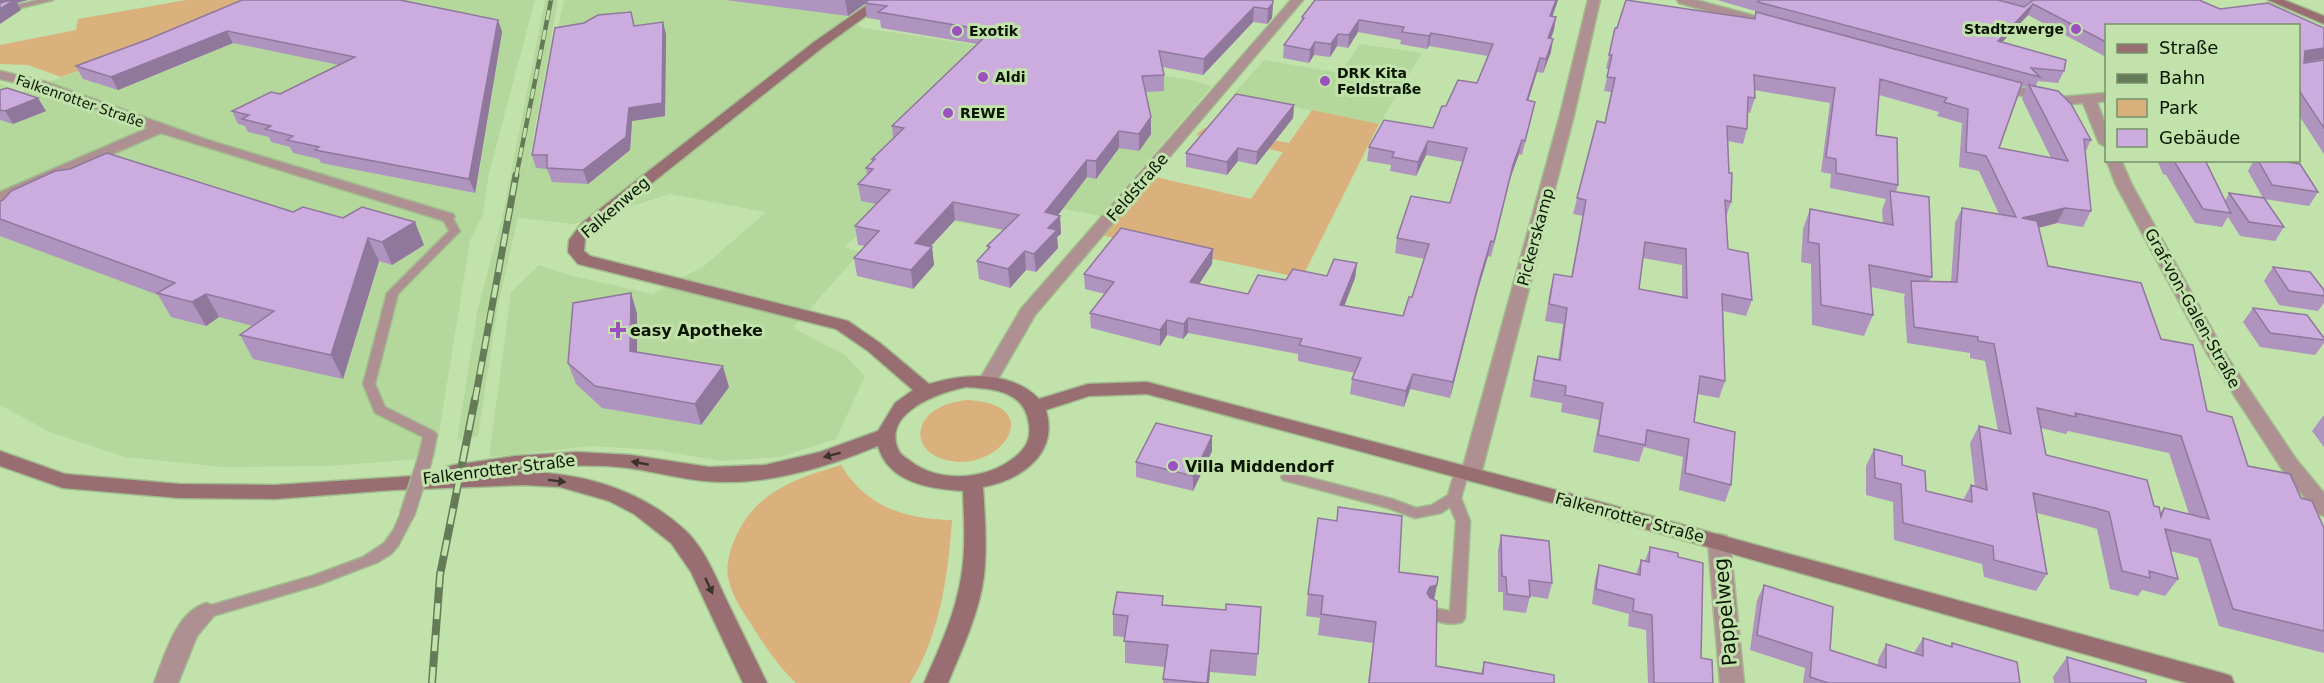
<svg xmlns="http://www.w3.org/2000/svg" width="2324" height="683" viewBox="0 0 2324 683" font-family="'DejaVu Sans',sans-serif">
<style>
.built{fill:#b4d89c}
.green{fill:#dab17d}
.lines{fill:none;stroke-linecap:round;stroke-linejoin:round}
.lane-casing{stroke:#a1bd8e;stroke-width:3}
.street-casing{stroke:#a1bd8e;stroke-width:3}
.secondary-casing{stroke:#a1bd8e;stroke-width:3}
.lane{fill:#ae9092;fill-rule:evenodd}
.street{fill:#ae9092;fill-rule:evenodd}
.secondary{fill:#986e72;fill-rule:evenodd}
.rail-far2-casing{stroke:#657b57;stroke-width:4.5}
.rail-far1-casing{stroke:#657b57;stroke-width:7}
.rail-casing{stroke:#657b57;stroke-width:8}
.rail-far2{stroke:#c2e2ac;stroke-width:3;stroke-dasharray:10;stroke-linecap:butt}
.rail-far1{stroke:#c2e2ac;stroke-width:4.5;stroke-dasharray:13;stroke-linecap:butt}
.rail{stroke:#c2e2ac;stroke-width:5;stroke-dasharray:16;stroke-linecap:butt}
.lane-bridge-casing{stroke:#a1bd8e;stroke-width:17;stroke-linecap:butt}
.lane-bridge{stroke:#ae9092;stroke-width:14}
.wall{fill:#af94c0;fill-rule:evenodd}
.shaded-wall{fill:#8f789c}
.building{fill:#ccacdf;stroke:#8f789c;stroke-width:1.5;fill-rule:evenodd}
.oneway{fill:#3c342a}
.poi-dot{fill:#9c50c2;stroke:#c2e2ac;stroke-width:2}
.labels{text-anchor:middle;stroke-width:6;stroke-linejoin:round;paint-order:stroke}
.far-poi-label{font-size:14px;font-weight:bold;fill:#0a1503;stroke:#c2e2ac;text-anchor:start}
.far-street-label{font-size:14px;fill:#0a1503;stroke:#c2e2ac}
.street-label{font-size:16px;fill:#0a1503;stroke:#c2e2ac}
.poi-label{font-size:16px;font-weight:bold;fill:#0a1503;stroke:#c2e2ac;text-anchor:start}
.near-street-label{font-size:20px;fill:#0a1503;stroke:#c2e2ac}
</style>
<rect width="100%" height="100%" fill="#c2e2ac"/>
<g class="built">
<path d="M246,0h289l-46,173 -6,41 -13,27 -35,217 -108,8 -104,1 -98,-10 -75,-25 -50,-27v-321l22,8 141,-53z"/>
<path d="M545,0h13l-34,189 40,-189h304l-24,18 20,10 126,19 200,33 22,6 -112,130 -61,-12 -23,28 -133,-22 -38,37 15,5 -67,76 52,27 20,21 -29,63 -56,18 -59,4 -65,-11 -65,-4 -102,11 22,-165 28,-27 30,10 83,19 52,-28 62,-54 -96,-18 -96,30 -56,-6 -20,87 -20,131 -21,4 21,-132 25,-94z"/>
<path d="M1360,44l62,9 -43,71 -146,-29 31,-35 76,13z"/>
</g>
<g class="green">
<path d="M186,0h60l-83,39 -102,38 -33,-12 -28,-1v-19l76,-15 2,-11z"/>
<path d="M1312,110l67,14 -77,154 -206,-44 51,-59 104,24 32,-47 -87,-17 8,-7 85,15z"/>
<path d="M966,400c87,3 31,80 -26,58 -27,-10 -25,-38 -1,-50 8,-5 17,-6 27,-8z"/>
<path d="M841,465c25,42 64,54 111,55 -4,56 -12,115 -42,163h-114c-17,-16 -29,-34 -42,-54 -9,-15 -21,-30 -25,-48 -4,-13 0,-28 5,-40 20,-49 60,-62 107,-76z"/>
</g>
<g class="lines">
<defs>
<g id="lane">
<path d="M38,0h15l-53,13v-4z"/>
<path d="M447,214l4,1 9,16 -62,63 -23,90 10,23 50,25 2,3 -5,24 -2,3h-10l-2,-3 5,-22 -48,-24 -12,-29 24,-91 62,-62 -7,-14z"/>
<path d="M1462,466l5,2 2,3 -8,27 9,23 -5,97 -3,4c-10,4 -24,0 -34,-4l-3,-4 3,-4 5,-2 17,3 6,-90 -6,-14 -9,6 -26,5 -27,-10 -105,-28 -2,-3 2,-3 5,-2 104,27 24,9 16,-3 16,-10 7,-24 2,-3z"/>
<path d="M407,510l5,1 2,4 -16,31 -7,8 -13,8 -60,23 -112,33 -5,-2 -3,-4 3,-4 111,-32 51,-19 21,-14 9,-12 9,-20z"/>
</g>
<g id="street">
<path d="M1291,0h12l-268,315 -41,71h-14l-2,-4 43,-73z"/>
<path d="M1588,0h12l-26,115 -93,359 -3,5 -7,2 -7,-2 -3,-5 99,-359z"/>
<path d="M1677,0h19l85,23 2,3 -6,4 -98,-27z"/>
<path d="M0,71l43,10 165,59 245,74 2,3 -8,5 -6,-2 -280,-87 -161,70v-11l148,-64 -114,-41 -34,-8z"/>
<path d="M1998,82l63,15 45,-4v8l-9,1 9,24v21l-7,-4 -16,-40 -22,2 -68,-16 -2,-3 2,-3z"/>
<path d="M2106,159l15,1 11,25 94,170 70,104 28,34v23l-7,-3 -35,-44 -74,-114 -92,-170z"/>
<path d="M1719,534l8,2 3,6 14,141h-24l-12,-141 3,-6z"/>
<path d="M206,603l8,3 3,6 -20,24 -19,47h-24c11,-27 21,-70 52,-80z"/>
</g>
<g id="secondary">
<path d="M874,0h14l-66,48 -228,181 -9,11 -1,11 6,5 258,65 32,22 49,41c35,-11 82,-14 110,15l49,-15 59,-2 424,112 651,179 9,3 3,7h-47l-616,-175 -424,-114 -58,2 -43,14c13,43 -24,70 -63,77 2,30 4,60 1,89 -5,38 -22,73 -36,107h-24c15,-34 31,-68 37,-105 5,-28 3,-58 2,-87 -32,-2 -75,-8 -85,-45 -49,20 -102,37 -155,36 -33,0 -64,-10 -95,-14 -41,-5 -83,-2 -124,4 65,-3 133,13 182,59 18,17 29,44 39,66 14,29 28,57 42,86h-24l-52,-111 -20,-29 -37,-29 -25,-13 -49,-14 -36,-2 -131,5 -118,9 -96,-1 -116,-10 -63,-22v-15l65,23 114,10 96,1 170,-11 2,-7 7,-2 61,-9 62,-4 54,3 78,12 56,-2 55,-13 58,-21 17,-28 18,-13 -45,-39 -32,-22 -258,-65 -10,-12 1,-12 13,-17 232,-181zM966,387c29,2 59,4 63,38 2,14 -3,23 -14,32 -28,23 -77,27 -106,3 -4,-3 -8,-5 -10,-9 -19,-38 41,-59 67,-64z"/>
<path d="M2268,0h16l40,16v8z"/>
</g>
</defs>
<use href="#lane" class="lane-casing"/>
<use href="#street" class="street-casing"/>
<use href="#secondary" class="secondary-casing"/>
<use href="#lane" class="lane"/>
<use href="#street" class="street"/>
<use href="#secondary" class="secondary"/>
<defs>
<path id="rail-far2" d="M516,177l35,-177"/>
<path id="rail-far1" d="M475,400l41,-225"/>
<path id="rail" d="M432,683l8,-108 35,-176"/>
</defs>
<use href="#rail-far2" class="rail-far2-casing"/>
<use href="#rail-far1" class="rail-far1-casing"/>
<use href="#rail" class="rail-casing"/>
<use href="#rail-far2" class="rail-far2"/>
<use href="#rail-far1" class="rail-far1"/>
<use href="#rail" class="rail"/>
<defs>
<path id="lane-bridge" d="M407,515l18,-56"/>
</defs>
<use href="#lane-bridge" class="lane-bridge-casing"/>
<use href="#lane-bridge" class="lane-bridge"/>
</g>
<g class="wall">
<path d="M242,0l256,20 4,12 -27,161 -154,-30 -2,-4 -26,-6 -3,-6 -19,-5 -2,-5 -21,-5 -3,-6 -7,-2 -6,-13 48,-17 59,-29 -106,-22 -115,47 -35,-11 -7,-13 73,-27z"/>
<path d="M726,0h547v3l-1,15 -5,6 -14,-2 -50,53 -40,-8 1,8v16l-18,1 5,25v17l-12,17 -20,-3 -23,31 -9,-2 -29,38 2,1 1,18 -4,3 1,11 -22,24 -10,-2 -16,18 -31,-9 -2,-18 11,-11 -1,-4 17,-16 -49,-10 -24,26 1,1 2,18 -21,24 -56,-13 -3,-18 11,-12 -7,-1 -3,-19 21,-22 -15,-3 -3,-17 9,-9 -1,-7 6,-6v-3l21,-20 -1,-13 85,-82 -96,-16 -1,-8 -13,-2 -2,-14 -17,12z"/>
<path d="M1315,0h243l-6,17h4l-2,13 -3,9v13l-8,21 -6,-1 -9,29 4,14 -10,40 -3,-1 -9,25 -19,78 -3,-1 -11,37 -27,105 -40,-9 -6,18 -54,-13 2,-15 3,-6 -57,-12v-7l-110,-21 -5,6 -16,-4 -7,11 -69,-18 -1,-15 15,-19 -20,-5 -1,-15 129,-25 -1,15 -13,20 49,10 38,-14 41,-4 30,-13 -2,15 -11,27 59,11 9,-19 13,-38 -30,-6 2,-15 53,-35 13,-41 -37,-7 -10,21 -26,-5 1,-6 -24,-4 2,-14 64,-19 13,-22 31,-23 11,-27 -59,-10 -2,3 -27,-5 1,-4 -43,-8 -10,16 -11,-2 -7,11 -16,-2 -5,8 -26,-5 1,-13 17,-23 1,-5z"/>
<path d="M1626,0l128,19 2,-5h-1v-3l-38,-11h482l21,9 48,-6 56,25v31l-20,4 20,-3v94l-26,-40v-88h-192v31l-78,-42 -26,27 64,18 -2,11 -6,12 -20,-2 -2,5 22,5 13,13 20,36 -6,13 6,58 -8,16 -26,-4 -19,5 10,38 93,17 20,56 32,6 14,66 25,6 16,49 42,8 11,24 11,3 12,27v125l-105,-27 -21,-68 -28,-7 8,28 -13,17 -23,-6 -4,6 -28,-7 -13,-60 -13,-4 -47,-12 10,61 -11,17 -52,-14 -2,-13 -88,-24 -1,-38 -27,-7v-29l8,-17 28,7v9l23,6 1,20 37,9 8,-15 4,2 -5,-44 9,-17 19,5 -13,-70 -15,-3v-5l-63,-10 -3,-46 1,-3 -34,-7 2,28 -9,21 -52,-11 -1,-61 -10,-2 2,-33 7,-20 73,14 -1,-13 4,-11 -56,-11 1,-14 -10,-2 9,-69 -76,-13 1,8 -5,15 -3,-1v17l-4,15 -15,-3 1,32h3l-1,29 -5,15 2,32 20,4 4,47 -6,16 -23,-5 2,70 -6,17 -22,-4 -3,28 41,10 -4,53 -6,17 -46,-12 4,-33 -39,-10 -5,15 -46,-10 6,-32 -38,-8 1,-9 -32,-6 4,-25 4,-16 20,4 5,-36 -18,-3 5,-31 4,-16 17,3 12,-61 -10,-2 24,-93 8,2 6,-31 -7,-1 5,-22h-3l9,-41h2zM2022,86l5,1 -5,12 29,59 -52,-10zM1879,95l60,17 -2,4 25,7 -3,44 20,4 20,43 -37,-6 -7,15 -4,59 -22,-1 3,-4 -3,-80 -33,-5 2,-7 -1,-47 -21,-3zM1643,258l39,7v32l-43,-8zM2041,428l25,6 2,-3 101,22 20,61 -25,-6 -4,5 -1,-6 -5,-1 -7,-26 -101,-25z"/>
<path d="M635,26l31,8 -1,82 -33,5 -2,29 -42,34 -36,-2 -5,-13 -11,-1 -4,-13z"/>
<path d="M0,90l46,21 -33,13 -13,-4z"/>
<path d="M1294,105l-1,13 -37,47 -18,-4 -11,14 -41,-8v-14z"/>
<path d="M2157,160h48l20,41 4,-8 34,5 -15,-27 6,-11h22l42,32 -9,14 -45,-7 20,28 -9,14 -35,-5 -12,-19 -6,10 -27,-4 -29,-48 -3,-1z"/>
<path d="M0,201l293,11 131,33 -32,20 -13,-4 -36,118 -90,-20 -13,-24 13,-9 -34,-9 -13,9 -35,-9 -13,-22 -158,-59z"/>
<path d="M2273,267l51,23v13l-6,8 -39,-6 -15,-24z"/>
<path d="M631,293l6,21v38l92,35 -28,38 -99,-17 -26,-24 -8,-21z"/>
<path d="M2253,308l71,30v5l-9,12 -55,-8 -17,-25z"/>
<path d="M2323,416h1v31l-12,-16z"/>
<path d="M1212,436v15l-19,40 -57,-14v-15z"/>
<path d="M1501,535l51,48 -4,16 -18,-3 -4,17 -23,-3v-18h-5v-42z"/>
<path d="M1650,547l28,10 23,101 12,25h-65l-2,-53 -18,-4 1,-12 -37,-10 3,-24 4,-15 37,9 5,-14 4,1z"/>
<path d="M1399,572l35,28 2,66 45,7 3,-11 70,21h-186l5,-40 -55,-8 2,-17 -14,-2 2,-22z"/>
<path d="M1764,585l66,65 48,15v-5l8,-16 28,9 9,-15 27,8 2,-3 68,40h-217l2,-15 -55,-18 7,-50z"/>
<path d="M1163,596v9l63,5 35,-3 -5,69 -46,-4 -1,11h-46l2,-16 -40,-4v-26l-12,-1v-22z"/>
<path d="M2067,657l79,26h-92l-1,-6z"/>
</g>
<g class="shaded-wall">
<path d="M0,0h28l-11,3 4,7 -21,14z"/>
<path d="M845,0h25l-22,16z"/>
<path d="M1556,0h2l-1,3 -9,26 2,-13z"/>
<path d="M1273,3l-1,15 -5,6 1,-15z"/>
<path d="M2033,4l-5,11 -36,38 6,-12z"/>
<path d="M1254,7l-1,15 -50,53 1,-16z"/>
<path d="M1556,17l-2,13 -8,21 2,-13z"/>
<path d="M498,20l4,12 -27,161 -6,-14z"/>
<path d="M1359,20l-1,12 -10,16 1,-13z"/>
<path d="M663,22l3,12 -1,82 -33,5 -2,29 -42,34 -5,-14z"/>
<path d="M227,31l6,12 -115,47 -7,-13z"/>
<path d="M1431,33l-2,13 -2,3 2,-13z"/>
<path d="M1338,34l-1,12 -7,11 1,-13z"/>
<path d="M1553,39l-2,13 -8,21 3,-14z"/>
<path d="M1315,42l-1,13 -5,8 1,-13z"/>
<path d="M2324,48v11l-26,4 7,-12z"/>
<path d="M1540,58l-3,14 -13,42 3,-14z"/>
<path d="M38,98l8,13 -33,13 -8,-13z"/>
<path d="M1294,105l-1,13 -37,47 1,-13z"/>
<path d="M1151,117v17l-12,17v-17z"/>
<path d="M1119,131v17l-23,31v-18z"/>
<path d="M1522,140l-3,14 -9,25 -19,78 22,-92z"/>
<path d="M1428,141l-2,14 -10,21 2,-14z"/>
<path d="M1238,148v13l-11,14v-13z"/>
<path d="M1087,160v17l-38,50 11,-11 1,18 -4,3 1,11 -22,24 -2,-18 11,-42z"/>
<path d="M953,202l2,18 -38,41 -2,-18z"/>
<path d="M2065,208l-8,15 -43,11 8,-16z"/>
<path d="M415,222l9,23 -32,20 -10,-23z"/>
<path d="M368,238l11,23 -36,118 -12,-24z"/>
<path d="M1491,241l-3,15 -11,37 -27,105 3,-16 27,-104z"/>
<path d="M932,247l2,18 -21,24 -2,-19z"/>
<path d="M1213,249l-1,15 -22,34v-16z"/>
<path d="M1025,251l1,19 -16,18 -2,-19z"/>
<path d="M1357,263l-2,15 -16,42 1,-15z"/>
<path d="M631,293l6,21v58l-7,-21z"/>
<path d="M206,294l13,23 -13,9 -14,-24z"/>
<path d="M1188,318v15l-5,6 1,-15z"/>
<path d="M1167,320v15l-7,11v-16z"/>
<path d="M723,366l6,21 -28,38 -6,-21z"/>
<path d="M1413,374l-3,15 -6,18 2,-16z"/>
<path d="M1212,436v15l-19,40v-15z"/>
<path d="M1437,585l-4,21 -6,-13 3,-6z"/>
<path d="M1211,650l-2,33h-2z"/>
</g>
<g class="building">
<path d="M12,0h2l-14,9v-6z"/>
<path d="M242,0h158l98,20 -29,159 -154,-29 4,-3 -32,-7 6,-4 -28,-7 6,-3 -29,-7 7,-4 -17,-4 39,-19 9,2 75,-37 -128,-26 -116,46 -35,-11 73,-27z"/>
<path d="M869,0h404v3l-5,6 -14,-2 -50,52 -45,-8 5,24 -22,1 9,41 -12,17 -20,-3 -23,30 -9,-1 -42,52 15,4 -12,12 9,2 -23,24 -9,-3 -17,18 -31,-8 13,-14 -3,-1 32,-31 -66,-13 -38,41 17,4 -21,23 -57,-12 25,-27 -24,-5 35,-36 -32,-6 15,-15 -7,-1 9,-9h-3l32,-31 -12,-2 99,-95 -113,-19 9,-6 -23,-3z"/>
<path d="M1315,0h241l-6,16 6,1 -8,21 5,1 -7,20 -6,-1 -13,42 8,2 -10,39 -3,-1 -9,25 -19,77 -3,-1 -11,37 -27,104 -40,-8 -7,17 -54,-12 9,-21 -62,-13 3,-6 -114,-21 -4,6 -17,-4 -7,10 -70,-17 24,-31 -30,-8 37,-46 92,21 -23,33 58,12 10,-19 28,5 7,-11 34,7 7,-17 23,4 -17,42 63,11 6,-19h3l17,-53 -32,-6 14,-42 39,7 17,-55 -39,-7 -10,21 -26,-5 2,-5 -25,-5 15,-27 49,8 9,-22h4l12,-26 19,3 16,-39 -62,-11 -2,3 -27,-4 2,-5 -45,-7 -10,15 -11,-1 -7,10 -16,-2 -5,8 -26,-5 20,-27 -2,-1z"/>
<path d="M1626,0l129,19 1,-7 266,71 -23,65 69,13 -39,-76 29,6 13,13 20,36 -7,-1 7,72 -26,-3 -43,10 15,3 11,45 93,17 20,56 32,6 14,66 25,6 16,49 42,8 11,24 11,3 12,27v103l-91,-22 -23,-69 -45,-11 13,50 -29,-8 1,7 -28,-7 -13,-59 -14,-4 -62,-15 14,81 -53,-14 -1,-14 -90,-23 -2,-39 -26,-6 -1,-29 28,7v9l23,6 1,20 46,11 -1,-17 16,5 -8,-64 32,8 -17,-90 -16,-3v-4l-64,-10 -3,-46 46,1 5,-74 54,9 -30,-61 -20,-4 2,-43 -24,-7 3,-4 -67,-19 -4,56 21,3 1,47 -62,-12v-14l-10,-2 9,-69 -81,-13 1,23 -7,-1 -1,32 -20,-3 2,47h3l-1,29 -6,-2 3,49 20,4 4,47 -30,-6 3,87 -25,-5 -6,46 41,10 -4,53 -46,-12 4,-34 -42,-9 -2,15 -47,-10 5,-32 -38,-8 1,-9 -32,-6 4,-24 22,4 7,-52 -18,-4 5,-30 18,3 14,-77 -9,-2 20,-77 8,2 10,-45 -8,-1 5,-22h-3l6,-27h2zM1645,242l41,7 1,49 -48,-9zM2037,408l39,9 -1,-4 106,23 28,83 -45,-11 -3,9 -2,-10 -5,-1 -7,-26 -101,-25z"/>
<path d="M1759,0h239l26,7 8,-6v-1h167l21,9 48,-6 56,25v20l-19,3 -1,12 20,-3v68l-26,-39v-63h-192v16l-73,-38 -35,37 68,19 -2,11 -33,-3 9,9 -282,-75z"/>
<path d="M631,12l3,14 29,-4 -1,81 -33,5 -3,29 -43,33 -36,-2v-13h-15l23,-127 29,-5 14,-8z"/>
<path d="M7,88l31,10 -33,13 -5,-1v-20z"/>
<path d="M1236,94l58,11 -37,47 -19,-4 -11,14 -41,-9z"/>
<path d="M107,153l186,59 10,-5 40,11 19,-11 53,15 -33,20 -14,-4 -37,117 -91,-20 34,-24 -68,-17 -14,8 -35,-9 18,-10 -175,-64v-18l3,-1 8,-9 44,-20 15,-2z"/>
<path d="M2170,160h35l26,53 -28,-4 -29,-48z"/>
<path d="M2258,160h18l24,4 18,28 -46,-7z"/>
<path d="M1890,191l39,6 3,80 -63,-12 4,50 -52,-10 -2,-61 -11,-2 2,-33 83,16z"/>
<path d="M2229,193l35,5 20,29 -35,-5z"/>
<path d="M2273,267l37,5 14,18v6l-35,-5z"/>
<path d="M631,293l-1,58 93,15 -28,38 -100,-18 -27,-23 5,-60z"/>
<path d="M2253,308l54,7 17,23v2l-54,-7z"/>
<path d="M1156,423l56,13 -19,40 -57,-14z"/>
<path d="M1338,507l64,9 -3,56 39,5 -1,8 -7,2 -3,6 3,5 7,3 -1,65 47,8 1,-12 70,13v8h-185l7,-61 -55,-8 2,-18 -15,-2 10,-76 19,3z"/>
<path d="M1501,535l48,6 3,42 -23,-3 1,17 -23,-3 -1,-17 -4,-1z"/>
<path d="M1650,547l28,6v4l25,6 -2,95 11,2 1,23h-59l-2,-68 -19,-4 1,-12 -38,-10 3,-24 41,10 1,-15 8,2z"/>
<path d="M1764,585l69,22 -3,43 56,18v-24l37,12v-18l29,9v-4l65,19 3,21h-192l-18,-6 2,-24 -55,-18z"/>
<path d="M1117,592l46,4 -1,9 64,5v-6l35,3 -3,47 -47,-4 -4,33 -44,-4 5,-34 -44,-4 4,-25 -15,-2z"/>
<path d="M2067,657l79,23v3h-76z"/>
</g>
<defs><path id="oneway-solid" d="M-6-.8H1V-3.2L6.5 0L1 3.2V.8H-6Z" transform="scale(1.5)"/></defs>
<g class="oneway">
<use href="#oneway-solid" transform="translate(832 455) rotate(165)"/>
<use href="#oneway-solid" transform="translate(640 463) rotate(-170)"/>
<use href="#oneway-solid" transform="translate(557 481) rotate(7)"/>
<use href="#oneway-solid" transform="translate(709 586) rotate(65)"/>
</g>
<g class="poi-dot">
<circle cx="2076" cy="29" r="6"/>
<circle cx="957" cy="31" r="6"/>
<circle cx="983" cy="77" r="6"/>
<circle cx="1325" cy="81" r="6"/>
<circle cx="948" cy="113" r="6"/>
<path d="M615 321h6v6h6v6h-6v6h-6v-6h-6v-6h6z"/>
<circle cx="1173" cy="466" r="6"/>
</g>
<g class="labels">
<g class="far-poi-label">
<text x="2064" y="34" text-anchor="end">Stadtzwerge</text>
<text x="969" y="36">Exotik</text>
<text x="1337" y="78">DRK Kita<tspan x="1337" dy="16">Feldstraße</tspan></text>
<text x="995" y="82">Aldi</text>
<text x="960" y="118">REWE</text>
</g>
<g class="far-street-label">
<text transform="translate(80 101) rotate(19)" y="5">Falkenrotter Straße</text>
</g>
<g class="street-label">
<text transform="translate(1137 187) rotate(-49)" y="6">Feldstraße</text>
<text transform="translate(615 207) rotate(-41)" y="6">Falkenweg</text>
<text transform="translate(1535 237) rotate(-75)" y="6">Pickerskamp</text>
<text transform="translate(2193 308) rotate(61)" y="6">Graf-von-Galen-Straße</text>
<text transform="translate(499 469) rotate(-7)" y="6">Falkenrotter Straße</text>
<text transform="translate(1630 517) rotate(15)" y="6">Falkenrotter Straße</text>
</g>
<g class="poi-label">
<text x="630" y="336">easy Apotheke</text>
<text x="1185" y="472">Villa Middendorf</text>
</g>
<g class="near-street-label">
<text transform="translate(1725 612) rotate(-95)" y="7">Pappelweg</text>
</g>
</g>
<rect x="2105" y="24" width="195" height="138" fill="#c2e2ac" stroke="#789068" stroke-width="1.5"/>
<rect x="2117" y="44" width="30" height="9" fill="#986e72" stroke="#789068" stroke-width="1.5"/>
<text x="2159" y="54" font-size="18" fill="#0a1503">Straße</text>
<rect x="2117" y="74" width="30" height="9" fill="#657b57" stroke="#789068" stroke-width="1.5"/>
<text x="2159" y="84" font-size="18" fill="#0a1503">Bahn</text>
<rect x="2117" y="99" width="30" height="18" fill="#dab17d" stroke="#789068" stroke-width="1.5"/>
<text x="2159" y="114" font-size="18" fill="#0a1503">Park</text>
<rect x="2117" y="129" width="30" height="18" fill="#ccacdf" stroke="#789068" stroke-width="1.5"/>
<text x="2159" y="144" font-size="18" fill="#0a1503">Gebäude</text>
</svg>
